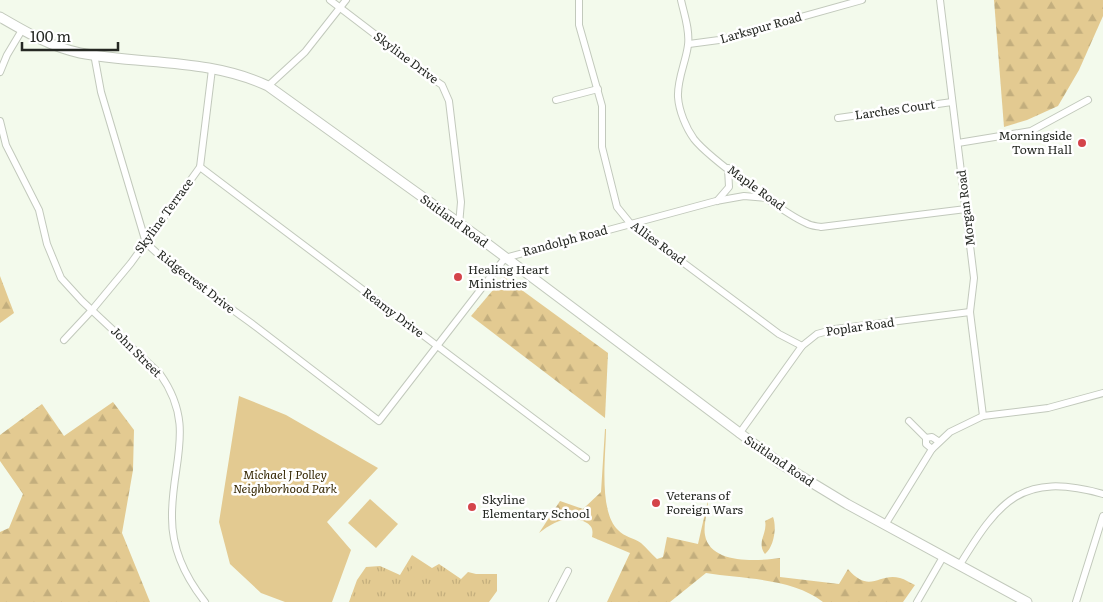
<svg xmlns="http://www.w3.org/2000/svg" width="1103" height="602" viewBox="0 0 1103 602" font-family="Literata,serif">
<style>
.grass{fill:url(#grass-tufts)}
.forest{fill:url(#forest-firs)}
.green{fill:#e3ca91}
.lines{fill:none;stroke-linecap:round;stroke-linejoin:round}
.street-casing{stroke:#c2c9bc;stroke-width:8}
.secondary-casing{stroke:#c2c9bc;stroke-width:11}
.street{stroke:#fff;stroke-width:6}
.secondary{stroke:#fff;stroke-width:9}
.poi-dot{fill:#d4444a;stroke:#fff;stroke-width:2}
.labels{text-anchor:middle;stroke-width:5;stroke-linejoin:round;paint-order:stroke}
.street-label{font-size:12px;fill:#252823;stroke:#fff}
.poi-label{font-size:12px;fill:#252823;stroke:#fff;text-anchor:start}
.park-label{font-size:12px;font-style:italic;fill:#352703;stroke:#fff}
</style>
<defs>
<pattern id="grass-tufts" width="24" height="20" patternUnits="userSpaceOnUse" patternTransform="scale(1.25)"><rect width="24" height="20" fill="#e3ca91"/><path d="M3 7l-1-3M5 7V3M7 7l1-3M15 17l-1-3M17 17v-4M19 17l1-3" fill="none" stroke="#c3ae7d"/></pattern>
<pattern id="forest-firs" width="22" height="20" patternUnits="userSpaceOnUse" patternTransform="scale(1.25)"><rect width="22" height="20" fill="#e3ca91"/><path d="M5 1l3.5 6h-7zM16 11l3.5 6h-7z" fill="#c3ae7d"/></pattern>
</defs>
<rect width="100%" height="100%" fill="#f3faec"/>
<path class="grass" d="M412,555l20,13 7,-4 22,15 7,-7 8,2h21v17l-8,11h-140l8,-22 9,-13 14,-1 20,9z"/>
<g class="forest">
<path d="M994,0h109v16l-24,54 -21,36 -31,14 -23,7z"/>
<path d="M0,276l14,37 -14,10z"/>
<path d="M504,277l104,76 -3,65 -134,-102z"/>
<path d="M113,402l21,28 -1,40 -11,63 28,69h-150v-70l9,-4 14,-34 -23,-33v-26l42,-31 22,32z"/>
<path d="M605,429h1c0,26 -8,82 12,101 6,7 16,8 23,13 6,5 10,11 16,16l6,-2 4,-20 31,7 10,-44c0,11 -5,25 -3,35 5,30 54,26 75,23v19l59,7 9,-15c22,26 31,3 52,9 5,1 10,5 15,7l-12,17h-80c-30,-24 -79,-23 -117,-29l-36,29h-63l23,-49 -38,-16c1,-6 1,-10 -5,-14 -17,-10 -34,-1 -48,10l21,-32 23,8 18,-17z"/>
<path d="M773,517c4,10 1,30 -8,37 -9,-12 3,-21 0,-33z"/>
</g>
<g class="green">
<path d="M239,396l47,19 92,53 -51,54 24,28 -19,52h-47l-24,-9 -31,-29 -11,-42z"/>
<path d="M370,499l28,25 -22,24 -28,-25z"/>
<path d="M418,561l11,7 -7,10h-7l-7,-5z"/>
</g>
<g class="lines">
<defs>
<g id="street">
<path d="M330,0l106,81 6,4 7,16 12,101 -2,23"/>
<path d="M579,0v25l23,81v41l15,60 13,16 149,111 23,12"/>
<path d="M681,0c3,14 9,30 7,45 -2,17 -11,34 -10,52 1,14 8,31 16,42 14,18 91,75 112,84 5,3 10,3 15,4l145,-18"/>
<path d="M940,0l34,278 -4,34 13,104"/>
<path d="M689,44l30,-4 143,-40"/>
<path d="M94,54l7,38 45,151 22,20 83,60 128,98 126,-163 211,-57 28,-5 24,2"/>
<path d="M0,72l7,-17 15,-25"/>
<path d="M268,86l37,-34 41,-52"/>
<path d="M556,100l42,-11"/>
<path d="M838,118l114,-16"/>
<path d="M0,121l6,24 33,65 8,34 14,34 21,23 78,73c37,52 11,89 12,144 0,32 14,60 33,84"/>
<path d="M958,143l73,-12 57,-31"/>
<path d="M200,167l386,291"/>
<path d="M717,201l12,-14 -1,-19"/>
<path d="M64,340l28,-30 39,-47 69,-96 12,-98"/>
<path d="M909,421l17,17"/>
<path d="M739,434l63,-88 15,-12 18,-5 135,-17"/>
<path d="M932,449l-6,-5v-6l6,-1 6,4"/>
<path d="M885,525l47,-76 18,-17 33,-16 65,-8 55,-15"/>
<path d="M959,566c40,-65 62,-95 144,-72"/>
<path d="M552,602l16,-31"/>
<path d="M917,602l26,-45"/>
<path d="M1076,602l27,-86"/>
</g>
<path id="secondary" d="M0,17c26,15 51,30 80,36 62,12 129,5 188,33l213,153 300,225 66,40 180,98"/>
</defs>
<use href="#street" class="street-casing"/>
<use href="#secondary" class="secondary-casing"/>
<use href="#street" class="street"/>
<use href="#secondary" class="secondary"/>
</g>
<g class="poi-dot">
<circle cx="1082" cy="143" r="5"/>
<circle cx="458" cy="277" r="5"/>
<circle cx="656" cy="503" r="5"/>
<circle cx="472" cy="507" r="5"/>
</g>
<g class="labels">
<g class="street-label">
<text transform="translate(761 28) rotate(-16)" y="4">Larkspur Road</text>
<text transform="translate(406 58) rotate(37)" y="4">Skyline Drive</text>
<text transform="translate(895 110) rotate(-8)" y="4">Larches Court</text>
<text transform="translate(756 188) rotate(36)" y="4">Maple Road</text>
<text transform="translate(966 208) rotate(-97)" y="4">Morgan Road</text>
<text transform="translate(164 216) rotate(-54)" y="4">Skyline Terrace</text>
<text transform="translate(454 221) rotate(36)" y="4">Suitland Road</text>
<text transform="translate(565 241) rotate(-15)" y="4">Randolph Road</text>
<text transform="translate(658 243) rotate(36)" y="4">Allies Road</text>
<text transform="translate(196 282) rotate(38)" y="4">Ridgecrest Drive</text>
<text transform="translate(393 313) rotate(37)" y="4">Reamy Drive</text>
<text transform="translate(860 327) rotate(-8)" y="4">Poplar Road</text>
<text transform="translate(136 352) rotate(45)" y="4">John Street</text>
<text transform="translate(779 461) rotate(34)" y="4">Suitland Road</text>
</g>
<g class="poi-label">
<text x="1072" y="140" text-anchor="end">Morningside<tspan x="1072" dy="14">Town Hall</tspan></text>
<text x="468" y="274">Healing Heart<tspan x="468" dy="14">Ministries</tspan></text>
<text x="666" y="500">Veterans of<tspan x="666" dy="14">Foreign Wars</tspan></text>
<text x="482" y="504">Skyline<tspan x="482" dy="14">Elementary School</tspan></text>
</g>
<g class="park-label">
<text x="285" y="479">Michael J Polley<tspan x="285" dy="14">Neighborhood Park</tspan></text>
</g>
</g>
<path d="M22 42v8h96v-8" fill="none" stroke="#252823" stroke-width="2.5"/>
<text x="30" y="42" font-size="15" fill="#252823" stroke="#ffffff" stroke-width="4" paint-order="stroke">100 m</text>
</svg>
